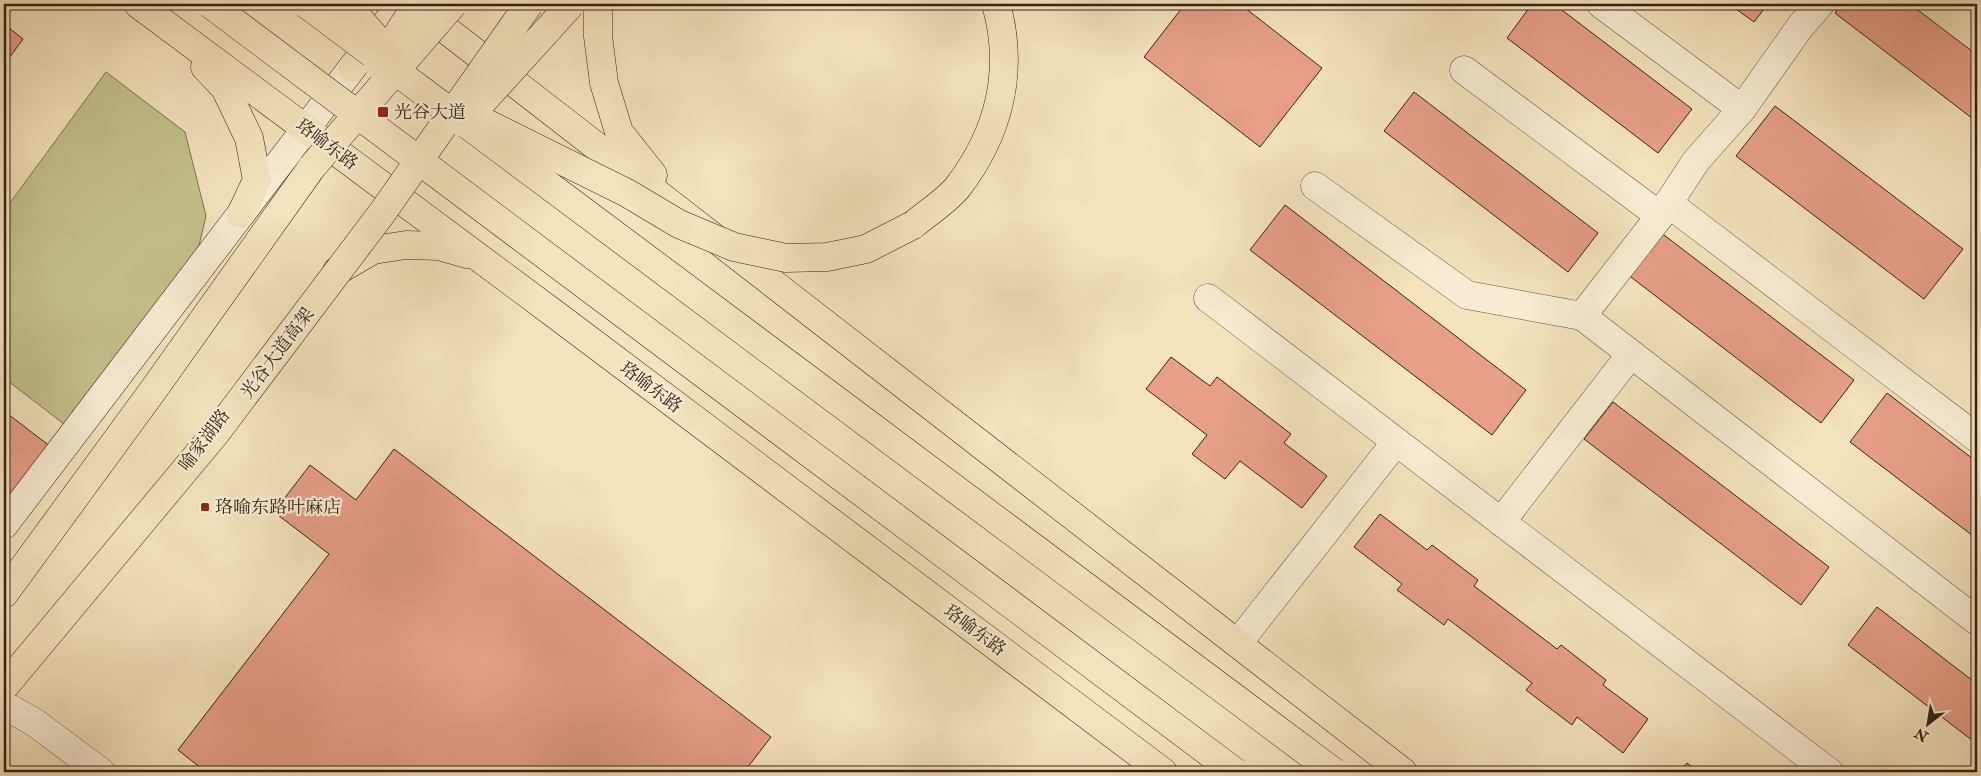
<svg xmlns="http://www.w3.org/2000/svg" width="1981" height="776" viewBox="0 0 1981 776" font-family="'IM FELL Double Pica','Noto Serif SC',serif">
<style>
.green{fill:#c4c18c;stroke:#7c7250}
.building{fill:#e79f88;stroke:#342215}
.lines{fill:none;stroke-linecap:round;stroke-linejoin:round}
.street-casing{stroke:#64523f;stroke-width:29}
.secondary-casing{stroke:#342215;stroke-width:29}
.primary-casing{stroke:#342215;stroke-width:29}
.highway-casing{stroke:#342215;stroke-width:29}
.street{stroke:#f8edd4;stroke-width:28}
.secondary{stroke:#f8edd4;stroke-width:28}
.primary{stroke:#f4e3bd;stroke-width:28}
.highway{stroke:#f4e3bd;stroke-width:28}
.highway-bridge-casing{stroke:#342215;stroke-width:29;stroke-linecap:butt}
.highway-bridge{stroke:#f4e3bd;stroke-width:28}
.poi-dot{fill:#8f2418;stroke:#f8edd4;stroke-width:2}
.labels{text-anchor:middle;stroke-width:4.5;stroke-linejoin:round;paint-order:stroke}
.poi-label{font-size:18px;fill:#342215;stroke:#f8edd4;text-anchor:start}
.street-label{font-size:18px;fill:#342215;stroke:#f8edd4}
</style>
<rect width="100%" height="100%" fill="#f4e3bd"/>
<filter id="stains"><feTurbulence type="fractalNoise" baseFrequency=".004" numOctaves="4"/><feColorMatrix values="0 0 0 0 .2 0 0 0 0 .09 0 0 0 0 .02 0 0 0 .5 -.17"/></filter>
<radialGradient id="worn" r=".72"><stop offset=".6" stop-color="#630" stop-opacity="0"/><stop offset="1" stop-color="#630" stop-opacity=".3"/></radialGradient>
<path class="green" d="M106,72l79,60 21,84 -16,68 -113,150 -73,-56v-167z"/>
<g class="building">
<path d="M1185,4h55l82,64 -62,79 -116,-90z"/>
<path d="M1532,4h22l138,105 -34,44 -151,-115z"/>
<path d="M1729,4h39l-14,18z"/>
<path d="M1841,4h69l67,51v67l-142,-109z"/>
<path d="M4,24l19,15 -19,26z"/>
<path d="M1414,92l184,141 -30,39 -184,-141z"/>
<path d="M1775,106l188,143 -39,50 -188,-143z"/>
<path d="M1285,205l241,185 -34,45 -242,-185z"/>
<path d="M1660,232l194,148 -33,43 -194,-149z"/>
<path d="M1171,357l39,29 7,-9 74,57 -7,9 43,33 -25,32 -62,-47 -15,18 -33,-25 15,-19 -61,-46z"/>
<path d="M1887,393l90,69v77l-127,-97z"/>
<path d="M1613,402l216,165 -28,38 -217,-166z"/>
<path d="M4,411l47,36 -47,62z"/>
<path d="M394,449l377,288 -27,35h-538l-28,-22 151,-196 -55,-42 36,-47 46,35z"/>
<path d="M1380,514l47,36 5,-5 46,35 -4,6 83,63 4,-4 45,35 -3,5 45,34 -25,34 -46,-36 -5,8 -46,-35 6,-7 -84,-64 -4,6 -47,-35 5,-6 -48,-37z"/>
<path d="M1877,607l100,77v60l-129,-99z"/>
<path d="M1687,763l12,9h-20z"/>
</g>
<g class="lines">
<defs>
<g id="street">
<path d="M1601,4l141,105"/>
<path d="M1820,4l-20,23 -58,82 -46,52 -36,55 -78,100 395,305"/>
<path d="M1464,70l196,146"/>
<path d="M1315,186l152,109 115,21"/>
<path d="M1668,203l309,235"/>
<path d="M1208,298l621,474"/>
<path d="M1501,522l130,-168"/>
<path d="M1238,643l158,-201"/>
<path d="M4,705l30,17 67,50"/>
</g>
<path id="secondary" d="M4,525l348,-457"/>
<path id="primary" d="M352,68l49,-64"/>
<g id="highway">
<path d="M138,4l418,311 607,457"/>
<path d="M598,4v32l6,47 15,49 34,43"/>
<path d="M418,8l985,764"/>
<path d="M205,67l20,21 24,50 8,42 -16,34"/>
<path d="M913,225c13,-11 32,-23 44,-37 42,-54 58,-117 39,-184"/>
<path d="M337,271l36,-21 33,-5 33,1 28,8"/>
<path d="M4,594l150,-205 158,-222"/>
</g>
</defs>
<use href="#street" class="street-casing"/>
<use href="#secondary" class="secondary-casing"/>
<use href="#primary" class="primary-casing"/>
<use href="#highway" class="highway-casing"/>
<use href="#street" class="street"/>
<use href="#secondary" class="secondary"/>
<use href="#primary" class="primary"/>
<use href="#highway" class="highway"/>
<defs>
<g id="highway-bridge">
<path d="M210,4l1025,768"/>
<path d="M306,4l1028,768"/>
<path d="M346,4l41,47"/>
<path d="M378,65l39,-61"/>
<path d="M484,122l143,71 52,31 55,23 52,11 41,-1 39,-8 47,-24"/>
<path d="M463,123l108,-119"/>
<path d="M312,167l141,-163"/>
<path d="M4,687l211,-253 167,-221 147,-209"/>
</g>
</defs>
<use href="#highway-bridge" class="highway-bridge-casing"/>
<use href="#highway-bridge" class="highway-bridge"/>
</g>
<g class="poi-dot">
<rect x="377" y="106" width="12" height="12" rx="2.5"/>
<rect x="200" y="502" width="10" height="10" rx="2.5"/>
</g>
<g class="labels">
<g class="poi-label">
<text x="394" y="118">光谷大道</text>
<text x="215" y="513">珞喻东路叶麻店</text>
</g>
<g class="street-label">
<text transform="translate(327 144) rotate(37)" y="6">珞喻东路</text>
<text transform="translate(277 353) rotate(-53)" y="6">光谷大道高架</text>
<text transform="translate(651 387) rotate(37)" y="6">珞喻东路</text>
<text transform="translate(204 440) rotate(-53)" y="6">喻家湖路</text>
<text transform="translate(975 630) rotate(37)" y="6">珞喻东路</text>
</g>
</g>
<rect width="1981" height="776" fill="none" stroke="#f4e3bd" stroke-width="20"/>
<rect x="5" y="5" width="1971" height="766" fill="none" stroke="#342215" stroke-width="2.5"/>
<rect x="10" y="10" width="1961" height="756" fill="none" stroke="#342215"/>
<g transform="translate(1928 724) rotate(211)" stroke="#f8edd4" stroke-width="4" paint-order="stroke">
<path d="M0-4L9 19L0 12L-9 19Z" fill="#342215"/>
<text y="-8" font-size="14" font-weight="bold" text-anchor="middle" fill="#342215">N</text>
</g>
<rect width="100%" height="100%" filter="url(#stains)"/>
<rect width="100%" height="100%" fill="url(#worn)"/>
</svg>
